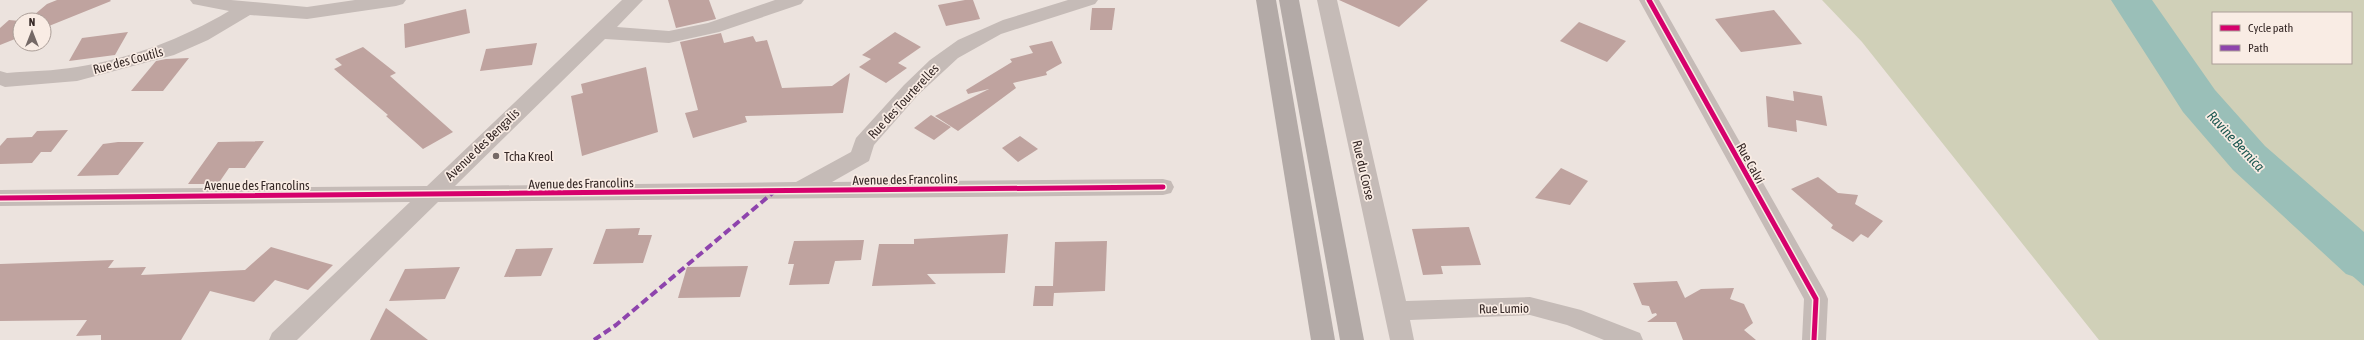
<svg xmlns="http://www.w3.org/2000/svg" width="2364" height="340" viewBox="0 0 2364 340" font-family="'Asap Condensed',sans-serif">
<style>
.green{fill:#d0d0b8;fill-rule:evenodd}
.water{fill:#9abfb8}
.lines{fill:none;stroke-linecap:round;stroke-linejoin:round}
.river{fill:#9abfb8;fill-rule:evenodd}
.building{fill:#bfa39f}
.minor{fill:#c5bbb7;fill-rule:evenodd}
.major{fill:#b3aaa7;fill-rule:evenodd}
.quiet{stroke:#8e44ad;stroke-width:4;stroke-dasharray:8 4;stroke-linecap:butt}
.cycleway-casing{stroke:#f9ece4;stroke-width:8}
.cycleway{stroke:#d6006c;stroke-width:5}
.poi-dot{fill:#756966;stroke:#f9ece4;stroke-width:1.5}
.labels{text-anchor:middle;stroke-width:3.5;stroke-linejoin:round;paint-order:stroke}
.street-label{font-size:13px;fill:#352826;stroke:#f9ece4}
.poi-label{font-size:13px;fill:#352826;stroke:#f9ece4;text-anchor:start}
.water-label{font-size:14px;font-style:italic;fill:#1b5750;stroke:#f9ece4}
</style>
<rect width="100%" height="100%" fill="#ece3de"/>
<path class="green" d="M1822,0h542v340h-265l-237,-298zM2213,13h138v50h-138z"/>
<path class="water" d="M2288,220l76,21v45z"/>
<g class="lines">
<path class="river" d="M2111,0h41l63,90 50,56 99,86v48l-18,-6 -113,-104 -50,-58z"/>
</g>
<g class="building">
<path d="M57,0h53l1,1 -67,27v-8h-16l19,-16z"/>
<path d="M668,0h41l7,19 -40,9z"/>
<path d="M965,0h8l7,19 -34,7 -8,-21z"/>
<path d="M1339,0h89l-29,27z"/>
<path d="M1092,8h23l-3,22h-22z"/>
<path d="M466,9l4,24 -65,15 -1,-24z"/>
<path d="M1774,10l28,34 -61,8 -26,-33z"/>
<path d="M9,20l11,1v16l-20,8v-17z"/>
<path d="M1579,22l47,19 -19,21 -47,-21z"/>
<path d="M128,32l-13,23 -46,6 13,-23z"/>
<path d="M895,32l26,15 -23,16 9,5 -21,15 -27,-16 12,-8 -9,-4z"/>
<path d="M721,33l3,10 29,-7 3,6 11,-2 15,48 50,-2 18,-13 -7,40 -98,3 2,6 -54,16 -8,-25 13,-3 -18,-68z"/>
<path d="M1052,41l10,22 -16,9 1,3 -34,8 3,5 -58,43 -23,-15 54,-27 -21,5 -2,-4 46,-28 -2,-3 23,-6 -4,-7z"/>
<path d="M537,43l-5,22 -52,6 6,-22z"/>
<path d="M363,47l33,26 -6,3 63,56 -30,17 -37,-33 2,-1 -54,-46 8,-4 -7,-6z"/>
<path d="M189,58l-26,33h-32l25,-30 10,-2z"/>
<path d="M646,67l12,65 -76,24 -11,-60 12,-3 -2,-9z"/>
<path d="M1793,91l29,5 5,30 -31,-6 1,12 -29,-5 -2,-31 28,5z"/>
<path d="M931,115l20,12 -17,13 -20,-12z"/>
<path d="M68,130l-17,22h-10l-9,11 -32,1v-18l7,-8 25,-1 5,-6z"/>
<path d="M1020,136l18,13 -20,13 -16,-14z"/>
<path d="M264,141l-19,27h-16l-11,16h-30l30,-42z"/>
<path d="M118,142h26l-26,33 -41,1 26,-32z"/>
<path d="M1561,168l27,13 -18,24 -35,-7z"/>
<path d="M1818,177l20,16 20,2 -3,9 28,17 -15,17 -7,-4 -8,8 -22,-14 2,-3 -42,-36z"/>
<path d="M1469,227l12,38 -40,1 2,8 -20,1 -11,-46z"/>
<path d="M640,228l-2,7h14l-9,28 -50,1 13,-35z"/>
<path d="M1008,234l-3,39 -78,1 9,10 -64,2 7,-42h35v-5z"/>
<path d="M864,240l-3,20 -26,1 -6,23 -40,1 5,-21h-6l6,-23z"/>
<path d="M1107,241l-2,50 -51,2 -1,13h-20l2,-20h18l2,-44z"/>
<path d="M271,247l62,18 -25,25 -33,-10 -21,22 -44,-11 -29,49h-80v-5l-25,1 11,-16 -87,1v-57l114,-4 -6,8 38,-1 -5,8 104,-5z"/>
<path d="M553,248l-12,28 -37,1 12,-28z"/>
<path d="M748,266l-8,31 -62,1 9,-31z"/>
<path d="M460,267l-15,32 -56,2 16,-32z"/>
<path d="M1677,281l8,17 16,-9 33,-1 -4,11 14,5 9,19 -9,7 12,10h-73l-7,-18h-29l10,-7 -1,-2 -4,1 -3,-8 -7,-1 -9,-22z"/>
<path d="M386,308l42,32h-58z"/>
</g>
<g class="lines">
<g class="minor">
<path d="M190,0h41l76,7 48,-7h51l-3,4 -7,2 -89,13 -57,-4 -42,25 -34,15 -97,26 -72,6 -5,-2v-14l7,2c23,-2 47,-2 70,-6 54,-9 105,-28 152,-56l-36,-7z"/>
<path d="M622,0h21l-26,27 52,4 39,-8 67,-23h29l-3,4 -82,28 -50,11 -64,-4 -150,147 341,-4 55,-30 5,-14 48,-53 26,-25 28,-20 45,-20 65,-20h30l-3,4 -94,30 -43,24 -40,37 -44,50 -5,16 -37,21 331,-3 8,2 3,6 -3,6 -8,2 -725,7 -141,138h-28l3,-7 138,-131 -410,4v-16l427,-4z"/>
<path d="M1317,0h20l69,301 124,-4 51,13 59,23 3,7h-39l-37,-15 -37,-10 -120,5 4,20h-24z"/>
<path d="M1639,0h20l166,292 3,7 -2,41h-24l2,-41z"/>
</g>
<g class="major">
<path d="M1256,0h20l59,340h-24z"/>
<path d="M1279,0h20l65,340h-24z"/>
</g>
<path class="quiet" d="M594,340l22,-15 159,-134"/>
<defs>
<g id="cycleway">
<path d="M1649,0l167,299 -2,41"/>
<path d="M0,198l1163,-11"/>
</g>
</defs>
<use href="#cycleway" class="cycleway-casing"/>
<use href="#cycleway" class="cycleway"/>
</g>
<circle class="poi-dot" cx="496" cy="156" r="4"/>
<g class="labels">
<g class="street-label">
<text transform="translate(128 60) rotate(-15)" y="5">Rue des Coutils</text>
<text transform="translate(903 101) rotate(-47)" y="5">Rue des Tourterelles</text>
<text transform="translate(482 144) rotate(-44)" y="5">Avenue des Bengalis</text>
<text transform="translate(1751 163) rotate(61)" y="5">Rue Calvi</text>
<text transform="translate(1364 170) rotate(77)" y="5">Rue du Corse</text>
<text transform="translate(905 179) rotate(-1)" y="5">Avenue des Francolins</text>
<text transform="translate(581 183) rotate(-1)" y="5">Avenue des Francolins</text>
<text x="257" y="190">Avenue des Francolins</text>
<text transform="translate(1504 308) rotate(-1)" y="5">Rue Lumio</text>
</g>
<g class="poi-label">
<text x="504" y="161">Tcha Kreol</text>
</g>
<g class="water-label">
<text transform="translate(2236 141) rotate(47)" y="5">Ravine Bernica</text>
</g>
</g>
<rect x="2212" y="12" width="140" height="52" fill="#f9ece4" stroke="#ab9e98"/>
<rect x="2220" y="25" width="20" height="6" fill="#d6006c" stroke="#ab9e98"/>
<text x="2248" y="32" font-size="12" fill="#352826">Cycle path</text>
<rect x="2220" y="45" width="20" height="6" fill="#8e44ad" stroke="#ab9e98"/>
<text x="2248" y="52" font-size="12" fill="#352826">Path</text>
<g transform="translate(32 32)"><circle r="19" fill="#f9ece4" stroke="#ab9e98"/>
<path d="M0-3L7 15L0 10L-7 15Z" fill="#756966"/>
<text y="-6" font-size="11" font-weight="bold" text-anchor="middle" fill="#352826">N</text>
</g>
</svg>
